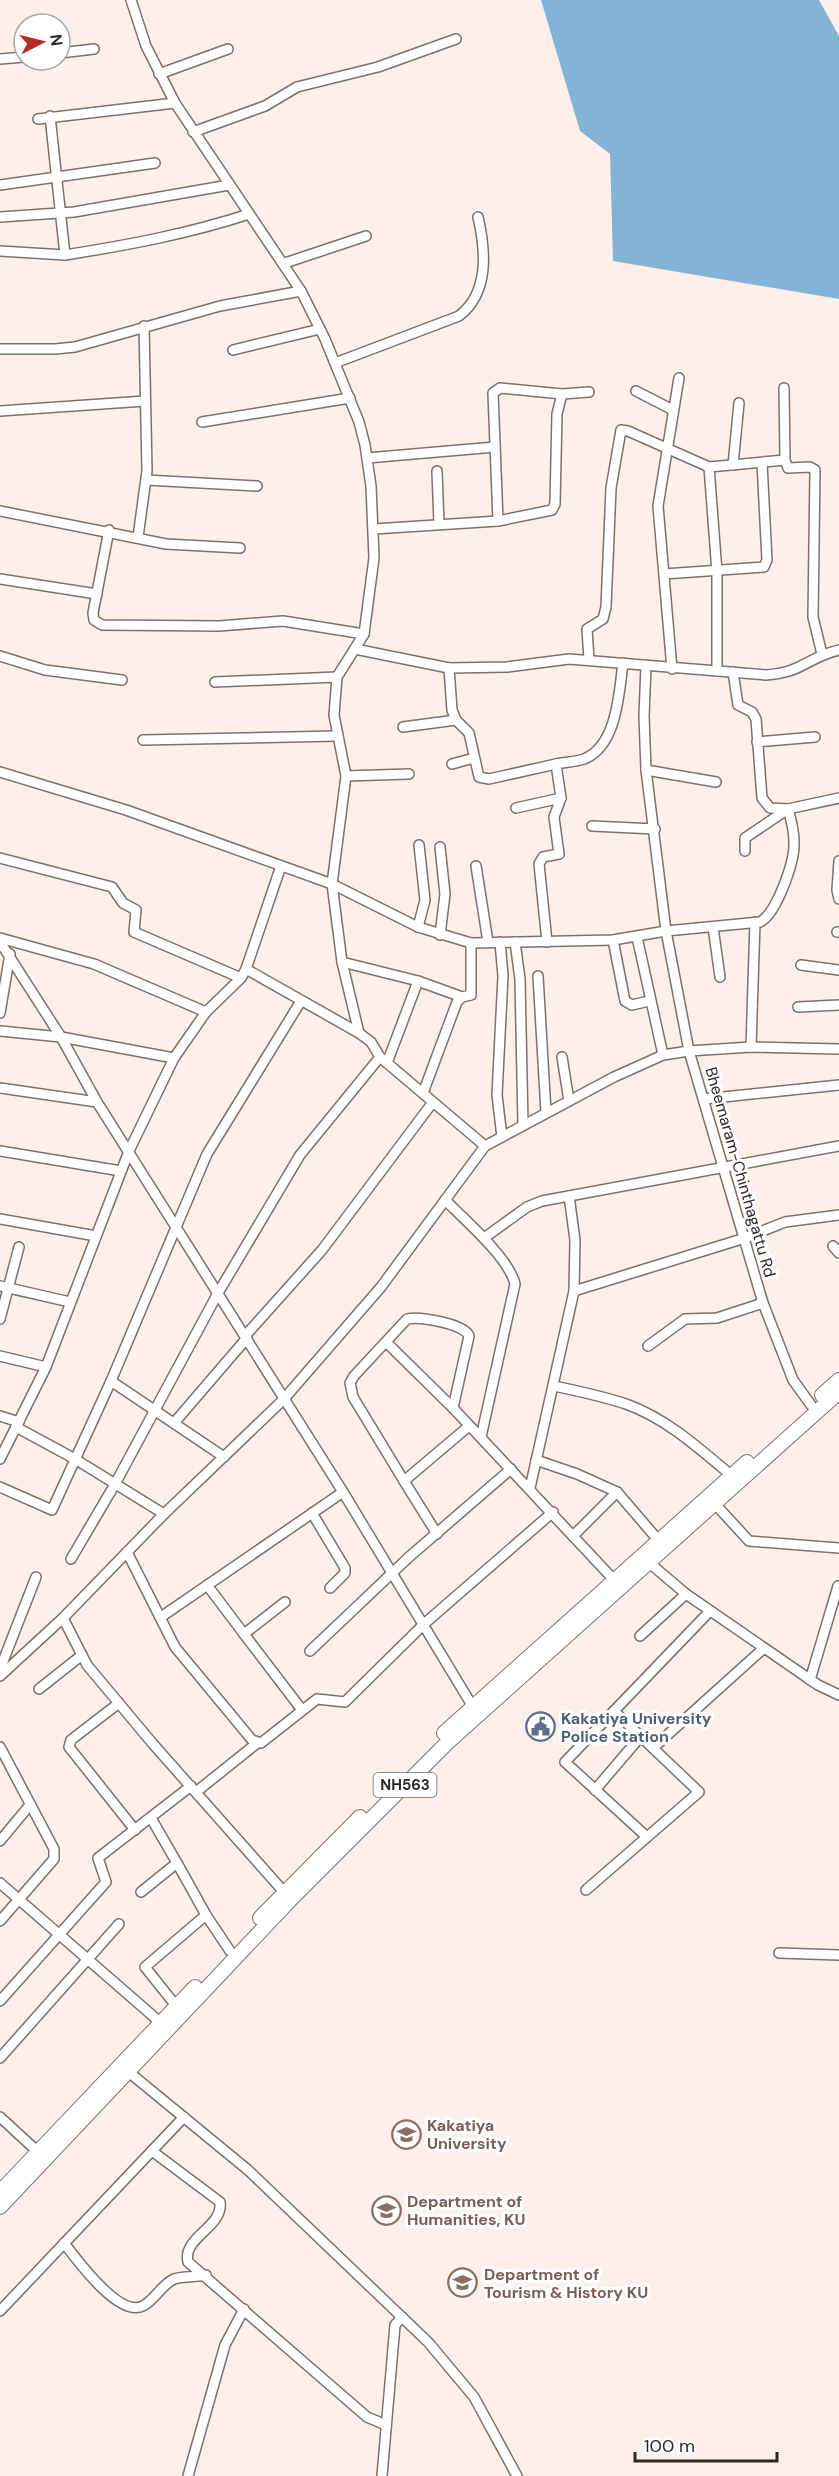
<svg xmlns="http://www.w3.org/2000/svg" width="839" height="2476" viewBox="0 0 839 2476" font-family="'DM Sans',sans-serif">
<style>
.water{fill:#84b4d5}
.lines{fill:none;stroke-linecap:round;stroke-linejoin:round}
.minor-casing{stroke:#7e716b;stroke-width:12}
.highway-casing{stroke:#7e716b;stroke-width:16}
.minor{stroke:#fff;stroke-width:9}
.highway{stroke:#fff;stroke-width:14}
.labels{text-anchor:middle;stroke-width:6;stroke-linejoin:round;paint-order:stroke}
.shield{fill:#fff;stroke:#6c6866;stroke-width:1.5}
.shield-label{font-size:15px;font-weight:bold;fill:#2d2825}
.street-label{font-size:16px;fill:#2d2825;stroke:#fff}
.service-label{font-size:16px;font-weight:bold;fill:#4e5e75;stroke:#fff;text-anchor:start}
.education-label{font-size:16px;font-weight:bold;fill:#785e54;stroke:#fff;text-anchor:start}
</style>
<rect width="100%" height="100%" fill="#fdf0eb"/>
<path class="water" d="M541,0h278l20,36v263l-226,-38 -3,-107 -30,-23z"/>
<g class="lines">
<defs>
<g id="minor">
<path d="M131,0l15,46 29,57 126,188 24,48 34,83 6,23 6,41 3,72 -10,76 -27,43 -3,38 12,61 -14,108 10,78 17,71"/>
<path d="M60,53l34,-4"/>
<path d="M0,59l24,-2"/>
<path d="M159,74l69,-25"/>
<path d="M38,119l137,-16"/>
<path d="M193,132l72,-26 32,-19 81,-20 78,-28"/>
<path d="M0,185l155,-22"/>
<path d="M0,217l74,-5 155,-27"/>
<path d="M0,251l65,4 -15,-139"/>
<path d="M65,255c63,-10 123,-21 184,-41"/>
<path d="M285,263l81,-27"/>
<path d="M0,349h55l20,-2 145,-41 81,-15"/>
<path d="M233,350l87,-21"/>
<path d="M335,363l124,-47c30,-23 27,-64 19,-99"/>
<path d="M636,391l37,19"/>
<path d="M0,411l145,-10"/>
<path d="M202,422l148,-24"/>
<path d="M367,458l128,-11"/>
<path d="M785,460l3,8 22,-1 5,3 -2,147 9,37"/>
<path d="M733,465l6,-62"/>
<path d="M709,467l8,105v99"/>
<path d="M437,471l2,53"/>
<path d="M146,480l111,6"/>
<path d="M0,511l166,33 74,4"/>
<path d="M498,521l-5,-128 7,-5 62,6 27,-2"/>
<path d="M374,529l124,-8 54,-11 3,-6 2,-90 5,-20"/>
<path d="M109,530l-16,83 1,7 8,5 117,1 64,-5 81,13"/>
<path d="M138,537l9,-66 -3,-145"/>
<path d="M664,574l100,-7 3,-7 -5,-97"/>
<path d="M0,579l97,15"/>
<path d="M355,649l94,19 58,-1 62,-8 197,16c36,-2 42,-18 73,-25"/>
<path d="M0,656l45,14 77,10"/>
<path d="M589,660l-2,-31 16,-10 3,-12 5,-119 10,-58 7,1 81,36 76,-7 -1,-72"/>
<path d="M646,666l-2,50 2,54 20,161 23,120 74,252 30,77 18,25"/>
<path d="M449,668l3,42 4,10 13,13 10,44 10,2 67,-15"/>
<path d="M672,669l-14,-163 21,-128"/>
<path d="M733,672l5,33 14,7 4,7 6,79 8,10 18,1"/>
<path d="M215,682l122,-5"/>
<path d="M403,727l53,-7"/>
<path d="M143,740l194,-4"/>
<path d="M757,742l58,-5"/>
<path d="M452,764l22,-6"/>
<path d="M646,770l70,12"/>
<path d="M0,772l126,38 206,74 86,43 53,16 142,-3 53,-9 94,-9c17,-9 35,-61 34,-80 0,-11 -3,-23 -6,-33l51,-11"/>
<path d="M346,776l63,-2"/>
<path d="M516,808l45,-10 -5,-34c9,-2 20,-2 28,-5 33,-13 35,-66 39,-96"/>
<path d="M592,826l63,3"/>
<path d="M440,847l5,47 -5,41"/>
<path d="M745,851v-13l43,-29"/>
<path d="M0,858l112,29 11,16 13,7 -2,22 107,46"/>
<path d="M839,861l-2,29 2,9"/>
<path d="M476,866l12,76"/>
<path d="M418,927l7,-27 -6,-55"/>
<path d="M713,927l7,50"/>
<path d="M837,932h2"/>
<path d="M637,937l26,118"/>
<path d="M0,938l94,26 112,48"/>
<path d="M613,940l12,61 7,4 17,-4"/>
<path d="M0,942l61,95 36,65 246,390 130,215"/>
<path d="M500,942l3,34 -6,119 5,42"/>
<path d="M515,942l5,37 3,146"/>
<path d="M547,942l-8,-78 4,-7 16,-3 -5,-37 7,-19"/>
<path d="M342,962l76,19 -31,82"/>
<path d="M801,965l38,5"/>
<path d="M538,976l8,136"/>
<path d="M418,981l44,16 9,-2v-52"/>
<path d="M798,1007l41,-2"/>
<path d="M0,1013l10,-59"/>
<path d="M0,1031l61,6 113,21"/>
<path d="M751,1047l4,-125"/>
<path d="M562,1057l7,44"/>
<path d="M0,1088l97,14"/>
<path d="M423,1093l34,-91 5,-5"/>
<path d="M704,1099l135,-14"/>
<path d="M485,1146l129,-69 49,-22 26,-4 62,-4 88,2"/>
<path d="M0,1151l121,20"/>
<path d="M445,1200c19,19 64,58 70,84l-34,153"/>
<path d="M0,1219l96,17"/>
<path d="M484,1238l43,-31 15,-6 297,-55"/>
<path d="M833,1246l6,7"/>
<path d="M0,1286l70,16"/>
<path d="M574,1291l171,-53 40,-16 54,-7"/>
<path d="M0,1319l19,-72"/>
<path d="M245,1336l77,-86 111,-148"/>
<path d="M386,1342l67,66 162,173"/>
<path d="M648,1346l37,-27 32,-1 46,-15"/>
<path d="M0,1356l46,11"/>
<path d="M111,1381l113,76"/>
<path d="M554,1386c24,5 48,10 72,18 40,14 74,45 106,72"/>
<path d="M0,1416l19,6"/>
<path d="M174,1423l73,-85"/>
<path d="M16,1427l59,32 89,55"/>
<path d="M0,1459l46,-92 83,-216 45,-93 32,-46 35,-34 5,-9 35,-103"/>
<path d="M536,1460l41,14 40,18"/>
<path d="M404,1481l-51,-84 -3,-14 4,-7 53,-57c13,-3 58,5 62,17l-16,72"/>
<path d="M0,1487l52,23 59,-129 96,-227 94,-153"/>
<path d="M530,1488l44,-197 1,-51 -6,-44"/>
<path d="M716,1505l33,36 90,7"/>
<path d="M312,1513l33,55v5l-15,15"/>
<path d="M437,1534l-33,-53 65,-55"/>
<path d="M573,1536l44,-44 42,49"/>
<path d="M127,1552l48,95 77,93 9,3 56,-44 28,3 79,-78 129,-112"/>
<path d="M71,1559l44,-75 103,-191 82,-138 80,-98"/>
<path d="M646,1560l40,34 132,91 21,10"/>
<path d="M207,1585l37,49"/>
<path d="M285,1602l-41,32 58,76"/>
<path d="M161,1617l182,-125"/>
<path d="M63,1618l24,47 66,79 131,148"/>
<path d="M640,1636l46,-42"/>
<path d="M310,1651l99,-94 102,-88"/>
<path d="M0,1669l36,-92"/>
<path d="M0,1676l63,-58 101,-104 119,-114 98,-113 104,-141 -105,-89 -9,-15 -12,-9 -113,-64"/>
<path d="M810,1680l28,-94"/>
<path d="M39,1689l43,-34"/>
<path d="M119,1703l-48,37 -2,7 66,83"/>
<path d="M0,1747l54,102v10l-54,62"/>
<path d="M653,1748l111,-100"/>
<path d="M595,1790l46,-54"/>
<path d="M196,1792l60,-48"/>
<path d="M151,1818l26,45"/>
<path d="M647,1837l-82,-75 145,-151"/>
<path d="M0,1841l29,-35"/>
<path d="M0,1883l161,140"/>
<path d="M586,1890l113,-98 -85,-81"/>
<path d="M141,1892l36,-29 29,52 24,36"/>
<path d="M779,1953l60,2"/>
<path d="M0,2001l106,-119 -8,-24 93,-72"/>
<path d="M177,2007l-32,-40 61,-52"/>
<path d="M0,2058l119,-134"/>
<path d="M125,2069l123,101 180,172 46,55 43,79"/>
<path d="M0,2117l38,35"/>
<path d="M152,2151l68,51c4,25 -38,35 -32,60l179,155 19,8"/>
<path d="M64,2243c13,17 55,75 79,63 12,-6 18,-21 31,-27 9,-3 23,-2 32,-4"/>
<path d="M0,2311l184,-194"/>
<path d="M188,2476l37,-131 19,-36"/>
<path d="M382,2476l13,-151 7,-8"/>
</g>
<g id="highway">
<path d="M822,1395l17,-15"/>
<path d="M444,1733l303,-271"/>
<path d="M260,1918l100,-101"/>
<path d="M0,2192l195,-205"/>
<path d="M0,2207l292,-309 156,-156 391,-350"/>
</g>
</defs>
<use href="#minor" class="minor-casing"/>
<use href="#highway" class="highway-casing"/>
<use href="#minor" class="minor"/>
<use href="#highway" class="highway"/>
</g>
<defs>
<symbol id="civic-ring" viewBox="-11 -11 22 22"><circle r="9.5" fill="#fff" stroke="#5c6f8a" stroke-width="1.5"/><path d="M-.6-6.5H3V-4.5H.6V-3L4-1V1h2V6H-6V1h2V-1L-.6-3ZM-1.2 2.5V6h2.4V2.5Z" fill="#5c6f8a"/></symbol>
<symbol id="university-ring" viewBox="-11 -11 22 22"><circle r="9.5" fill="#fff" stroke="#8d6e63" stroke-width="1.5"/><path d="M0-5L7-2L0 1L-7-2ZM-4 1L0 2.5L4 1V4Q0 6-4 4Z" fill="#8d6e63"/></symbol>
</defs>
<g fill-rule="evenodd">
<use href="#civic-ring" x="524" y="1710" width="33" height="33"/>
<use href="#university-ring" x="390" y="2118" width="33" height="33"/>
<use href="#university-ring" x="370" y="2194" width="33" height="33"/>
<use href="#university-ring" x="446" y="2266" width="33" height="33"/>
</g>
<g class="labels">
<rect class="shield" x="373.5" y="1773" width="63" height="24" rx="4.5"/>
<g class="shield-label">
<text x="405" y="1790">NH563</text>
</g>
<g class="street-label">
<text transform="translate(741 1172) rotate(74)" y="6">Bheemaram-Chinthagattu Rd</text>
</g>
<g class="service-label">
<text x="561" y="1724">Kakatiya University<tspan x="561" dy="18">Police Station</tspan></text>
</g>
<g class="education-label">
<text x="427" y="2131">Kakatiya<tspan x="427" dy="18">University</tspan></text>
<text x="407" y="2207">Department of<tspan x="407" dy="18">Humanities, KU</tspan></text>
<text x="484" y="2280">Department of<tspan x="484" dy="18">Tourism &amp; History KU</tspan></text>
</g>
</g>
<g transform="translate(42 42) rotate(83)"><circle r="28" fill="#ffffff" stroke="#aba9a8" stroke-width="1.5"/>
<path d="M0-4.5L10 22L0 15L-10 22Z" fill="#b92a27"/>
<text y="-9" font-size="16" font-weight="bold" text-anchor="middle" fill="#2d2825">N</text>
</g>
<path d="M635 2452v9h142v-9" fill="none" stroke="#2d2825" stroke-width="3"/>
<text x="644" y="2452" font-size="18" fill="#2d2825" stroke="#ffffff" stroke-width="4.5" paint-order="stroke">100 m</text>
</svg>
